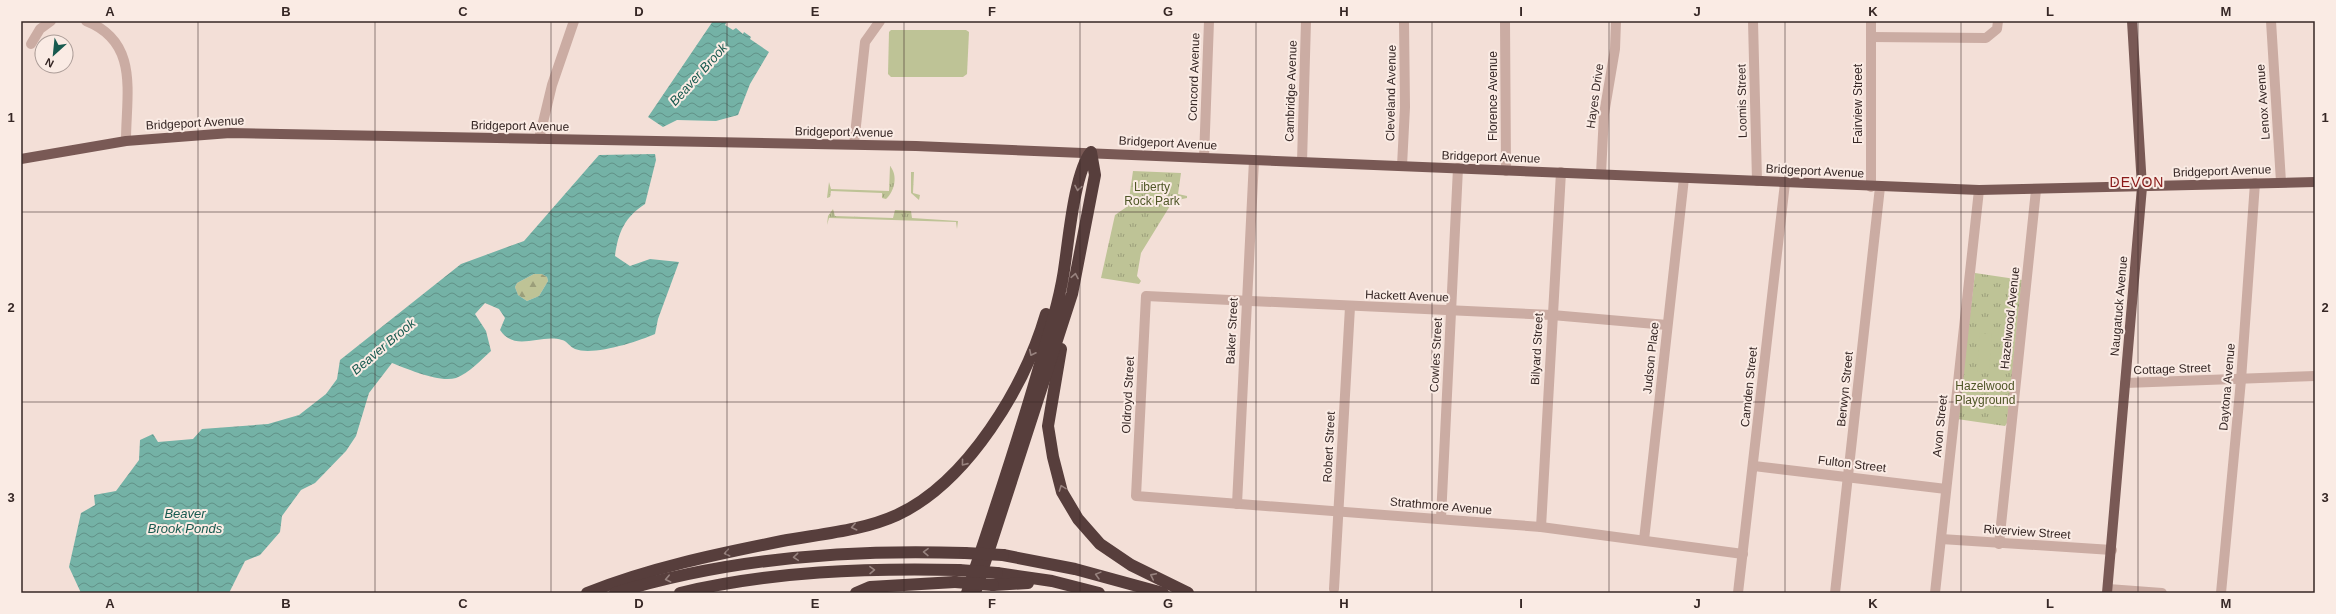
<svg xmlns="http://www.w3.org/2000/svg" width="2336" height="614" viewBox="0 0 2336 614" font-family="Arial,sans-serif">
<style>
.grass{fill:url(#grass-tufts)}
.forest{fill:url(#forest-firs)}
.garden{fill:#bec396}
.water{fill:url(#water-waves);fill-rule:evenodd}
.lines{fill:none;stroke-linecap:round;stroke-linejoin:round}
.minor{stroke:#cbaca3;stroke-width:10}
.major{stroke:#795955;stroke-width:10}
.highway{stroke:#573e3c;stroke-width:12}
.highway-bridge{stroke:#573e3c;stroke-width:12}
.oneway{stroke:#98837f}
.grid{fill:none;stroke:#362725;stroke-width:1;stroke-opacity:0.55}
.labels{text-anchor:middle;stroke-width:4;stroke-linejoin:round;paint-order:stroke}
.street-label{font-size:12px;fill:#362725;stroke:#faebe4}
.park-label{font-size:12px;fill:#4f5627;stroke:#faebe4}
.water-label{font-size:13px;font-style:italic;fill:#185a4f;stroke:#faebe4}
.quarter-label{font-size:14px;letter-spacing:1px;fill:#8a1a19;stroke:#faebe4}
.neatline{fill:none;stroke:#362725;stroke-width:1.5}
.grid-label{font-size:13px;text-anchor:middle;font-weight:bold;fill:#362725}
</style>
<defs>
<pattern id="grass-tufts" width="24" height="20" patternUnits="userSpaceOnUse"><rect width="24" height="20" fill="#bec396"/><path d="M3 7l-1-3M5 7V3M7 7l1-3M15 17l-1-3M17 17v-4M19 17l1-3" fill="none" stroke="#9b9e7a"/></pattern>
<pattern id="forest-firs" width="22" height="20" patternUnits="userSpaceOnUse"><rect width="22" height="20" fill="#bec396"/><path d="M5 1l3.5 6h-7zM16 11l3.5 6h-7z" fill="#9b9e7a"/></pattern>
<pattern id="water-waves" width="16" height="10" patternUnits="userSpaceOnUse"><rect width="16" height="10" fill="#74b2a6"/><path d="M0 5q4-4 8 0t8 0" fill="none" stroke="#609187"/></pattern>
</defs>
<rect width="100%" height="100%" fill="#f3dfd7"/>
<g class="grass">
<path d="M890,166c8,9 5,25 -4,33l-4,-1v-5l-51,-2 -1,6 -3,1 2,-16 2,7 58,2z"/>
<path d="M1133,171l48,2 -3,21 9,2v2l-14,3 -32,52 -4,23 4,5 -2,3 -38,-6 14,-63 13,-9z"/>
<path d="M911,172h3l-1,21 7,2 -1,5 -8,-7z"/>
<path d="M833,209l2,7 58,2 2,-8 16,1 1,7 46,3 -1,8 -1,-7 -127,-4 -2,7 1,-9z"/>
<path d="M1975,273l47,7 -15,143 -2,3 -48,-7z"/>
</g>
<path class="forest" d="M534,274h8l5,3 1,4 -9,15 -12,5 -9,-6 -3,-8 2,-4z"/>
<g class="garden">
<path d="M891,30h75l3,2 -2,42 -4,3h-72l-3,-3 1,-42z"/>
<path d="M1980,333l12,1 -3,38 -12,-1z"/>
</g>
<g class="water">
<path d="M713,21h14l-2,4 8,5 3,-2 7,6 1,-2 7,5 -1,2 19,13 -19,32 -12,31 -22,6 -39,-1 -14,7 -15,-10z"/>
<path d="M655,154l1,6 -11,44c-20,13 -27,28 -30,52l15,10 20,-7 29,3 -21,57 -3,15c-18,8 -62,22 -80,15 -5,-2 -8,-8 -13,-9 -21,-7 -47,13 -62,-10l5,-12 -6,-9 -14,-6 -10,11 11,17 5,20c-10,9 -22,22 -35,27 -17,5 -48,-9 -64,-15l-23,30 -13,43 -10,15 -31,32 -14,7 -19,26 -2,16 -20,23 -15,6 -16,32h-148l-12,-26 12,-54 14,-8 -1,-10 22,-4 23,-31 1,-20 13,-6 5,8 35,-3 9,-10 66,-5 31,-9 27,-21 11,-15 3,-19 121,-96 63,-23 75,-86zM534,274h8l5,3 1,4 -9,15 -12,5 -9,-6 -3,-8 2,-4z"/>
</g>
<g class="lines">
<g class="minor">
<path d="M86,21c54,21 40,73 40,120"/>
<path d="M1505,21l1,150"/>
<path d="M1753,21l4,160"/>
<path d="M1871,21v166"/>
<path d="M2271,21l10,161"/>
<path d="M1871,37l115,1 11,-9 1,-8"/>
<path d="M31,44l9,-15 11,-8"/>
<path d="M539,139l13,-54 22,-64"/>
<path d="M854,144l11,-102 15,-21"/>
<path d="M1204,158l5,-137"/>
<path d="M1302,162l4,-141"/>
<path d="M1402,166l3,-59 -1,-86"/>
<path d="M1601,174l3,-60 11,-65 1,-28"/>
<path d="M1667,325l-115,-10 -406,-19 -10,200 405,31 202,27"/>
<path d="M2125,383l190,-7"/>
<path d="M1754,466l192,23"/>
<path d="M1237,504l17,-344"/>
<path d="M1441,518l17,-350"/>
<path d="M1541,527l20,-355"/>
<path d="M1941,539l171,11"/>
<path d="M1644,540l40,-362"/>
<path d="M1999,544l37,-354"/>
<path d="M1334,589l16,-282"/>
<path d="M2108,589l54,4"/>
<path d="M1738,593l47,-410"/>
<path d="M1835,593l45,-406"/>
<path d="M1935,593l44,-403"/>
<path d="M2221,593l20,-213 14,-197"/>
</g>
<g class="major">
<path d="M21,159l105,-18 104,-8 686,13 1063,44 336,-8"/>
<path d="M2107,593l35,-406 -10,-166"/>
</g>
<g class="highway">
<path d="M1061,349l-13,77 5,31 9,35 16,27 22,25 31,21 57,28"/>
<path d="M1003,555l72,14 88,24"/>
<path d="M997,573l55,8 47,12"/>
<path d="M993,585l35,-2"/>
<path d="M587,593c62,-25 130,-39 195,-52 38,-7 80,-10 115,-26 71,-33 128,-129 149,-201"/>
<path d="M615,593c113,-35 232,-44 350,-40"/>
<path d="M680,593c92,-22 186,-25 279,-23"/>
<path d="M856,593l14,-6 85,-5"/>
<path d="M967,593c26,-78 53,-157 75,-236 9,-31 19,-62 23,-94 4,-27 10,-92 26,-111l4,23 -23,119 -97,299"/>
</g>
<g class="highway-bridge">
<path d="M965,553l38,2"/>
<path d="M959,570l38,3"/>
<path d="M955,582l38,3"/>
</g>
</g>
<defs><path id="oneway-chevron" d="M-2-3.5L2.5 0L-2 3.5" fill="none" stroke-width="1.6" stroke-linecap="round" stroke-linejoin="round"/></defs>
<g class="oneway">
<use href="#oneway-chevron" transform="translate(1078 188) rotate(101)"/>
<use href="#oneway-chevron" transform="translate(1075 276) rotate(-79)"/>
<use href="#oneway-chevron" transform="translate(1032 353) rotate(116)"/>
<use href="#oneway-chevron" transform="translate(964 463) rotate(129)"/>
<use href="#oneway-chevron" transform="translate(1062 488) rotate(-110)"/>
<use href="#oneway-chevron" transform="translate(854 527) rotate(167)"/>
<use href="#oneway-chevron" transform="translate(926 552) rotate(-179)"/>
<use href="#oneway-chevron" transform="translate(727 553) rotate(167)"/>
<use href="#oneway-chevron" transform="translate(796 557) rotate(175)"/>
<use href="#oneway-chevron" transform="translate(872 570) rotate(-1)"/>
<use href="#oneway-chevron" transform="translate(1098 575) rotate(-165)"/>
<use href="#oneway-chevron" transform="translate(1153 576) rotate(-154)"/>
<use href="#oneway-chevron" transform="translate(668 579) rotate(167)"/>
</g>
<path class="grid" d="M198,21v572M375,21v572M551,21v572M727,21v572M904,21v572M1080,21v572M1256,21v572M1432,21v572M1609,21v572M1785,21v572M1961,21v572M2138,21v572M21,212h2294M21,402h2294"/>
<g class="labels">
<g class="street-label">
<text transform="translate(1194 77) rotate(-88)" y="4">Concord Avenue</text>
<text transform="translate(1291 91) rotate(-88)" y="4">Cambridge Avenue</text>
<text transform="translate(1391 93) rotate(-89)" y="4">Cleveland Avenue</text>
<text transform="translate(1493 96) rotate(-90)" y="4">Florence Avenue</text>
<text transform="translate(1595 96) rotate(-82)" y="4">Hayes Drive</text>
<text transform="translate(1742 101) rotate(-91)" y="4">Loomis Street</text>
<text transform="translate(2263 102) rotate(-94)" y="4">Lenox Avenue</text>
<text transform="translate(1858 104) rotate(-90)" y="4">Fairview Street</text>
<text transform="translate(195 123) rotate(-3)" y="4">Bridgeport Avenue</text>
<text transform="translate(520 126) rotate(1)" y="4">Bridgeport Avenue</text>
<text transform="translate(844 132) rotate(1)" y="4">Bridgeport Avenue</text>
<text transform="translate(1168 143) rotate(3)" y="4">Bridgeport Avenue</text>
<text transform="translate(1491 157) rotate(2)" y="4">Bridgeport Avenue</text>
<text transform="translate(1815 171) rotate(3)" y="4">Bridgeport Avenue</text>
<text transform="translate(2222 171) rotate(-2)" y="4">Bridgeport Avenue</text>
<text transform="translate(1407 296) rotate(2)" y="4">Hackett Avenue</text>
<text transform="translate(2119 306) rotate(-85)" y="4">Naugatuck Avenue</text>
<text transform="translate(2010 318) rotate(-84)" y="4">Hazelwood Avenue</text>
<text transform="translate(1232 331) rotate(-87)" y="4">Baker Street</text>
<text transform="translate(1537 349) rotate(-87)" y="4">Bilyard Street</text>
<text transform="translate(1436 355) rotate(-87)" y="4">Cowles Street</text>
<text transform="translate(1651 358) rotate(-84)" y="4">Judson Place</text>
<text transform="translate(2172 369) rotate(-2)" y="4">Cottage Street</text>
<text transform="translate(1749 387) rotate(-84)" y="4">Camden Street</text>
<text transform="translate(2227 387) rotate(-85)" y="4">Daytona Avenue</text>
<text transform="translate(1845 389) rotate(-84)" y="4">Berwyn Street</text>
<text transform="translate(1128 395) rotate(-87)" y="4">Oldroyd Street</text>
<text transform="translate(1940 426) rotate(-84)" y="4">Avon Street</text>
<text transform="translate(1329 447) rotate(-87)" y="4">Robert Street</text>
<text transform="translate(1852 464) rotate(7)" y="4">Fulton Street</text>
<text transform="translate(1441 506) rotate(5)" y="4">Strathmore Avenue</text>
<text transform="translate(2027 532) rotate(4)" y="4">Riverview Street</text>
</g>
<g class="park-label">
<text x="1152" y="191">Liberty<tspan x="1152" dy="14">Rock Park</tspan></text>
<text x="1985" y="390">Hazelwood<tspan x="1985" dy="14">Playground</tspan></text>
</g>
<g class="water-label">
<text transform="translate(698 74) rotate(-48)" y="5">Beaver Brook</text>
<text transform="translate(383 346) rotate(-40)" y="5">Beaver Brook</text>
<text x="185" y="518">Beaver<tspan x="185" dy="15">Brook Ponds</tspan></text>
</g>
<g class="quarter-label">
<text x="2137" y="187">DEVON</text>
</g>
</g>
<rect width="2336" height="614" fill="none" stroke="#faebe4" stroke-width="44"/>
<g transform="translate(54 54) rotate(207)"><circle r="19" fill="#faebe4" stroke="#ac9d98"/>
<path d="M0-3L7 15L0 10L-7 15Z" fill="#185a4f"/>
<text y="-6" font-size="11" font-weight="bold" text-anchor="middle" fill="#362725">N</text>
</g>
<rect x="22" y="22" width="2292" height="570" class="neatline"/>
<g class="grid-label">
<text x="110" y="16">A</text>
<text x="286" y="16">B</text>
<text x="463" y="16">C</text>
<text x="639" y="16">D</text>
<text x="815" y="16">E</text>
<text x="992" y="16">F</text>
<text x="1168" y="16">G</text>
<text x="1344" y="16">H</text>
<text x="1521" y="16">I</text>
<text x="1697" y="16">J</text>
<text x="1873" y="16">K</text>
<text x="2050" y="16">L</text>
<text x="2226" y="16">M</text>
<text x="11" y="122">1</text>
<text x="2325" y="122">1</text>
<text x="11" y="312">2</text>
<text x="2325" y="312">2</text>
<text x="11" y="502">3</text>
<text x="2325" y="502">3</text>
<text x="110" y="608">A</text>
<text x="286" y="608">B</text>
<text x="463" y="608">C</text>
<text x="639" y="608">D</text>
<text x="815" y="608">E</text>
<text x="992" y="608">F</text>
<text x="1168" y="608">G</text>
<text x="1344" y="608">H</text>
<text x="1521" y="608">I</text>
<text x="1697" y="608">J</text>
<text x="1873" y="608">K</text>
<text x="2050" y="608">L</text>
<text x="2226" y="608">M</text>
</g>
</svg>
